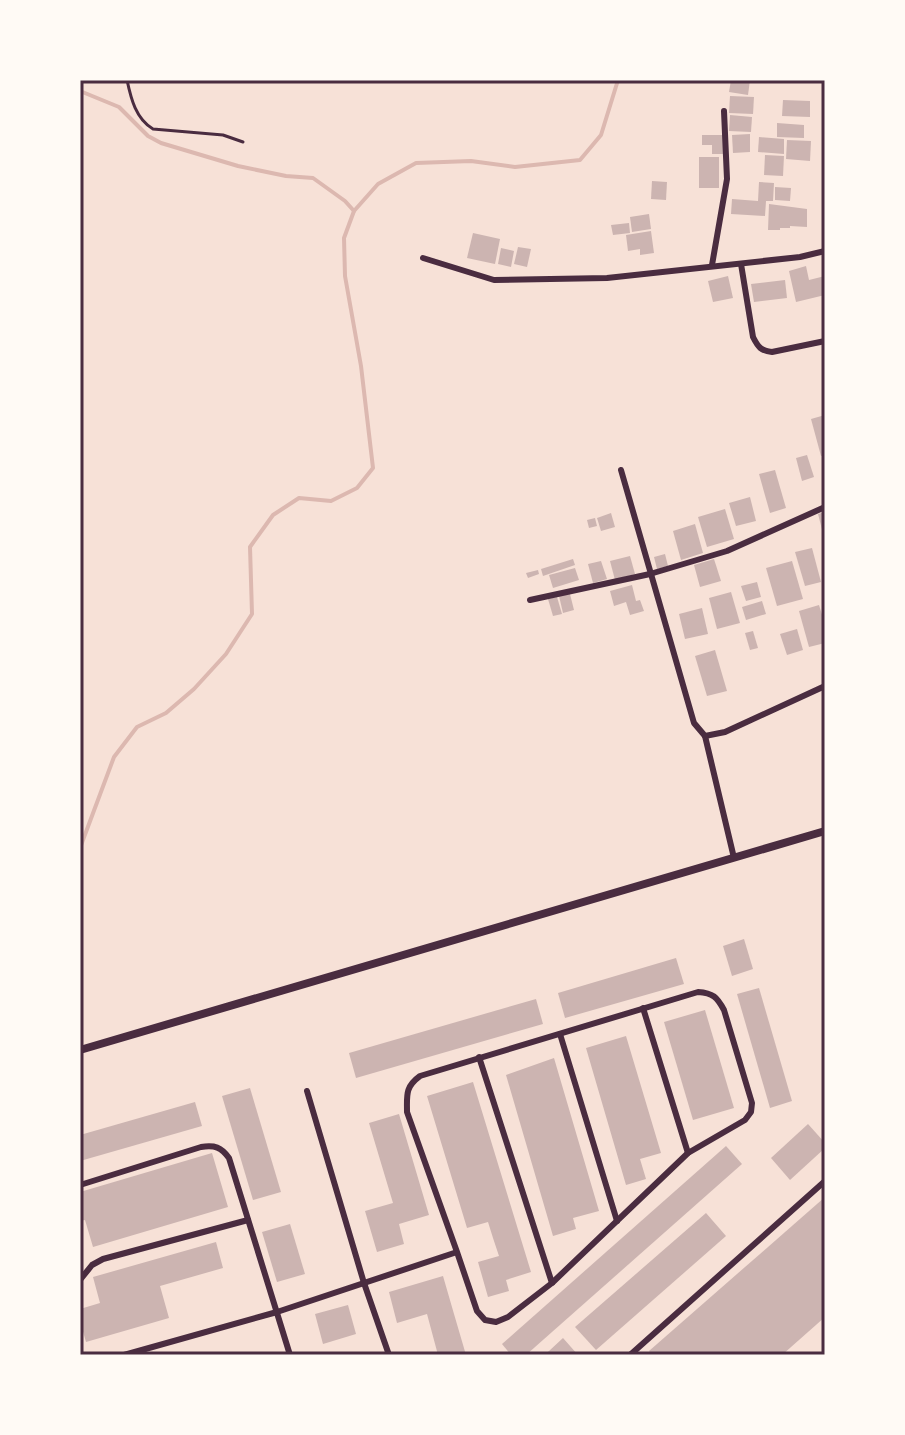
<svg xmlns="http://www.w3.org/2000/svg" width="905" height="1435" viewBox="0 0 905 1435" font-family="'Crimson Pro',serif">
	<rect width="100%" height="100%" fill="#f7e1d7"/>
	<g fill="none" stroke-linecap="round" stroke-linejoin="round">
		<g stroke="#dcb8b0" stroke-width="4">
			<polyline points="80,91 119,107 148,136 161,143 238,166 286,176 313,178 345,201 354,211"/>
			<polyline points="80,848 114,757 137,727 166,713 194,689 226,654 252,614 250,547 273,515 299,498 331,501 357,488 373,468 361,366 345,276 344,238 354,211 378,184 416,163 471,161 515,167 580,160 601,135 618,80"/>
		</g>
	</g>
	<g fill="#ccb4b1">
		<polygon points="731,80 750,80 748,95 729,92"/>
		<polygon points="730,96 754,97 753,114 729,113"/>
		<polygon points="783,100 810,101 810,117 782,116"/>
		<polygon points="730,115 752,117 751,132 729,131"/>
		<polygon points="777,123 804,125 804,138 777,137"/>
		<polygon points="750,134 750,152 733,153 732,135"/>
		<polygon points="702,135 724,135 724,154 712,154 712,145 702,145"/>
		<polygon points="759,137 784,139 784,154 758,152"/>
		<polygon points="787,140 811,141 810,161 786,159"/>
		<polygon points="765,155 784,156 783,176 764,175"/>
		<rect x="699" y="157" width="20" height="31"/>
		<polygon points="652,181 667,182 666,200 651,199"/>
		<polygon points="759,182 774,183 773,201 766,201 765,216 731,214 732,199 758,201"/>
		<polygon points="775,187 791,188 790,201 775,200"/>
		<polygon points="769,204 807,209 807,227 790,226 790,228 780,228 780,230 768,230"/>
		<polygon points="649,214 651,229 632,232 630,217"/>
		<polygon points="629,223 630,233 613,235 611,225"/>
		<polygon points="651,231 654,253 640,255 640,249 628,251 626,235"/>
		<polygon points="473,233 500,239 495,264 467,258"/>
		<polygon points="518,247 531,249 527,267 514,264"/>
		<polygon points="501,248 514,251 511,267 498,264"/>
		<polygon points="806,266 809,280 825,276 825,295 796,302 789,271"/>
		<polygon points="728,276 733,298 713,302 708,281"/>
		<polygon points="785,280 787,298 754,302 751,284"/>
		<polygon points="825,415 825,455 821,456 811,419"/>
		<polygon points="807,455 814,477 802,481 796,458"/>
		<polygon points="775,470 786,508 770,513 759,474"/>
		<polygon points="750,497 756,521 736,526 729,503"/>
		<polygon points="725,509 734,539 707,547 698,517"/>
		<polygon points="825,512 825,537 824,537 818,514"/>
		<polygon points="611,513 615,527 601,531 597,518"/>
		<polygon points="595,518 597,526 589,528 587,520"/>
		<polygon points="695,524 703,553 681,560 673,531"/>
		<polygon points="812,548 821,582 805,586 795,552"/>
		<polygon points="665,554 668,566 657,569 654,557"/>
		<polygon points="630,556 635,574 615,580 610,561"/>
		<polygon points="573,559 575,565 543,576 541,569"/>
		<polygon points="714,559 721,581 700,587 694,565"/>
		<polygon points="601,561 607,579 593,583 588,564"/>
		<polygon points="792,561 803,599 777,606 766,568"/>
		<polygon points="575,568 579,580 553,588 549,575"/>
		<polygon points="538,570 539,574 528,578 526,573"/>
		<polygon points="757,582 761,597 746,601 741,586"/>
		<polygon points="632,585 636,601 640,600 644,611 630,615 626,602 614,606 610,591"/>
		<polygon points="731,592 740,623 717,629 709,598"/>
		<polygon points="570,594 574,610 563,613 559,596"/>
		<polygon points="557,597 562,614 553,616 548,599"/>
		<polygon points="762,601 766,614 746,620 742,607"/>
		<polygon points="819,605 825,624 825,643 809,647 799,611"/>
		<polygon points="702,608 708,634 685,639 679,614"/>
		<polygon points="797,629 803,650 787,655 780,634"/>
		<polygon points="753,631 758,648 750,650 745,633"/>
		<polygon points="715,650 727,691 707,696 695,656"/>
		<polygon points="744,939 753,969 732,976 723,946"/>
		<polygon points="676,958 684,984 565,1018 558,993"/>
		<polygon points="759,988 792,1101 770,1108 737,994"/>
		<polygon points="536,999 543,1024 356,1078 349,1053"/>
		<polygon points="705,1010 734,1108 693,1120 664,1022"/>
		<polygon points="626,1036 661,1153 640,1159 646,1179 626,1185 586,1048"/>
		<polygon points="554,1058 599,1211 573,1218 576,1229 553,1236 506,1075"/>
		<polygon points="473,1082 531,1272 506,1280 509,1291 488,1297 478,1262 499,1256 493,1238 488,1222 467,1228 427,1096"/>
		<polygon points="250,1088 281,1192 253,1200 222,1096"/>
		<polygon points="195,1102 202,1126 80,1161 80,1135"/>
		<polygon points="399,1114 429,1215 399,1224 404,1244 377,1252 365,1211 393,1203 369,1123"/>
		<polygon points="808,1124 825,1143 825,1148 790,1180 771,1158"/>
		<polygon points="726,1146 742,1164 526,1355 511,1355 502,1344"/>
		<polygon points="212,1153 228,1207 93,1247 85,1220 80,1221 80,1192"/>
		<polygon points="825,1197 825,1317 782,1355 652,1355 649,1351"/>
		<polygon points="706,1213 726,1236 596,1350 575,1327"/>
		<polygon points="290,1224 305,1274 277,1282 262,1232"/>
		<polygon points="216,1242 223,1268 160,1286 169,1318 86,1342 80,1321 80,1309 100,1303 93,1277"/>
		<polygon points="443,1276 454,1314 466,1355 438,1355 427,1314 397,1323 389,1292"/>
		<polygon points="348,1305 356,1334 323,1344 315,1314"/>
		<polygon points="563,1338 578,1355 544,1355 549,1351"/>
	</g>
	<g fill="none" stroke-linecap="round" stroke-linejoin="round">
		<path stroke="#4a2c40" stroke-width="3" d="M127,80C131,99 136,119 153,129L223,135L243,142"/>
		<g stroke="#4a2c40" stroke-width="6">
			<polyline points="423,258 494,280 607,278 800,257 825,251"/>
			<path d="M741,264L753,337C758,347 761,351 772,352L825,341"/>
			<polyline points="712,265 727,179 724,111"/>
			<polyline points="621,470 694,723 705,736 725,732 825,686"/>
			<polyline points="530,600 650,574 727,551 825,507"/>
			<polyline points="705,736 734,858"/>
			<polyline points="643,1008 688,1153"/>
			<polyline points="560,1034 617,1221"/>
			<polyline points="479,1057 552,1283"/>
			<polyline points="307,1091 364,1283 389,1355"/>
			<path d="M80,1185L201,1147C215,1145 221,1147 229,1158L290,1355"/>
			<polyline points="80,1280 92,1265 103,1259 248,1220"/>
			<path d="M124,1355L277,1312L457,1252L407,1112C407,1095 405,1087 420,1076L698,992C713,993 717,997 724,1010L752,1103L751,1112L745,1120L688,1153L552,1283L508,1317L496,1322L485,1320L477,1311L457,1252"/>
			<polyline points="630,1355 825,1181"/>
		</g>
		<polyline stroke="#4a2c40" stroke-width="8" points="80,1050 825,831"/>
	</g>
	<rect width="905" height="1435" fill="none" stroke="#fffaf5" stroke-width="164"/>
	<rect x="82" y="82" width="741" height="1271" fill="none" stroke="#4a2c40" stroke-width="3"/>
</svg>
